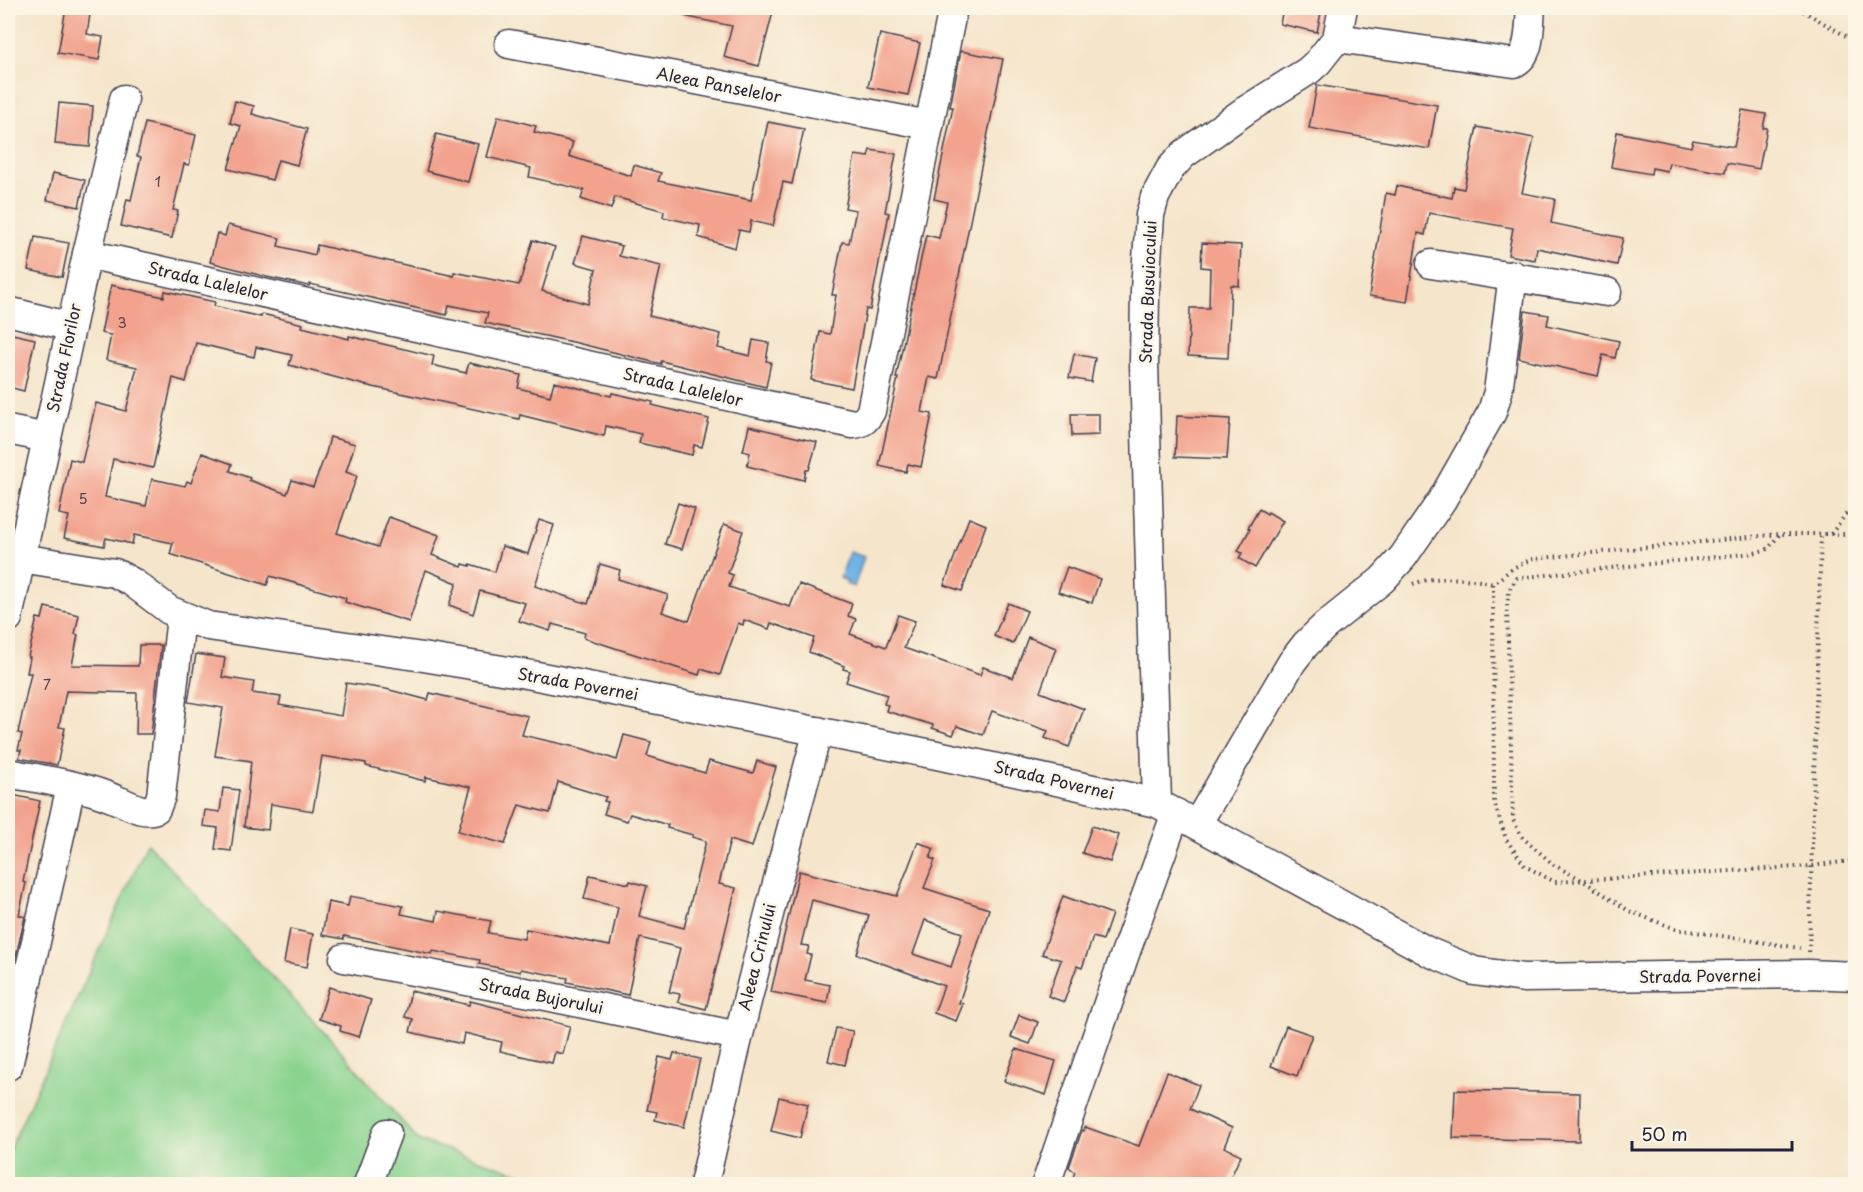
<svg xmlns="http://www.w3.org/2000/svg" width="1863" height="1192" viewBox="0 0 1863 1192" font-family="'Playpen Sans',sans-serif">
	<rect width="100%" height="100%" fill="#fcf5e5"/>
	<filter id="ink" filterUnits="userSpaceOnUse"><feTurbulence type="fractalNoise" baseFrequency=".0167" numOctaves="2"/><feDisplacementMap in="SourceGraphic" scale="12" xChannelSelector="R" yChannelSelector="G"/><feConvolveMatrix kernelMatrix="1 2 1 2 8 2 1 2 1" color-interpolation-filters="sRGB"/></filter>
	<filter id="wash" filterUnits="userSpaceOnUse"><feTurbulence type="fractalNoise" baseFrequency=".008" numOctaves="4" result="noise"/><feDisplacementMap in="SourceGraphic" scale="24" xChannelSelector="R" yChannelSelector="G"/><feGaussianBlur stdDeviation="1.35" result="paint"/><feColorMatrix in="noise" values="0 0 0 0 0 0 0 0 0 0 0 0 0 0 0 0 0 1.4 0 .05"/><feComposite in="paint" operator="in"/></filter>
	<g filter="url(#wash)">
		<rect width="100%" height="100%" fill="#f5e5ca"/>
		<polygon fill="#89d38f" stroke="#567a65" stroke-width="1.5" points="147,843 334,1043 418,1140 552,1184 8,1184 8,1153"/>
		<polygon fill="#70b3e5" stroke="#496a90" stroke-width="1.5" points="850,552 864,557 854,587 846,584 847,581 840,578"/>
		<g id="blocks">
			<g fill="#f2a28d" fill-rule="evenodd">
				<polygon points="66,8 91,8 87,34 103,37 99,60 58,53"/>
				<polygon points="684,8 774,8 759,66 724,57 732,26 683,16"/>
				<polygon points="1283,8 1322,8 1317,32 1280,24"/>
				<polygon points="880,34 920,43 908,95 868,87"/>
				<polygon points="961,51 1003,59 938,379 929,377 922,412 932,414 921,467 908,464 906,472 879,466 898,378 896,378 926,235 939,238 947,202 934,199 953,107 950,107"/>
				<polygon points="1317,85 1437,105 1429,149 1309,128"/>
				<polygon points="235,101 254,106 252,114 307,129 297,165 278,160 272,180 228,169 241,126 230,123"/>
				<polygon points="59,103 93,106 90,147 55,144"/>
				<polygon points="1742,110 1766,114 1763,128 1767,128 1759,169 1727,163 1725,173 1669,163 1667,171 1652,168 1651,174 1611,167 1617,132 1691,147 1693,140 1734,147"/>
				<polygon points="498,116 536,126 534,132 573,142 569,156 631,176 634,165 661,173 658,181 751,200 768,122 804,129 792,184 783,182 773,226 751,221 749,232 739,230 735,248 698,237 700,225 663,217 664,211 615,197 611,209 581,199 584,190 529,177 531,168 487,157"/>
				<polygon points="145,123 196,135 189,165 184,164 173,210 178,211 172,238 121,226 127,199 131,200 141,157 137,156"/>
				<polygon points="1477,127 1534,138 1522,193 1555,199 1551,223 1623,238 1617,265 1537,248 1535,260 1508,255 1513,228 1429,213 1425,235 1418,233 1407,302 1369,296 1386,193 1395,195 1397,186 1452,198 1454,187 1464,189"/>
				<polygon points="436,134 478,144 468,182 426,171"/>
				<polygon points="870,150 896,154 885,212 889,213 882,252 881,252 870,310 866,309 852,388 811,380 820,332 830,334 836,295 832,295 842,242 849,243 856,210 845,208 855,155 868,157"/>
				<polygon points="53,173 85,180 79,207 47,200"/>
				<polygon points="228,225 280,238 278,246 315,255 317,245 454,276 454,272 519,285 533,240 555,247 542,291 588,304 596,269 575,263 583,236 622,246 619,256 661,266 649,316 721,334 718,348 750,356 753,340 769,343 766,361 771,362 766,387 661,361 661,364 573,342 485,323 488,313 449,305 447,315 310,284 309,286 267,277 210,262 217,233 225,236"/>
				<polygon points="35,237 69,243 62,277 28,270"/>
				<polygon points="1202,243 1241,245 1239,286 1231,285 1228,358 1188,356 1190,308 1209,308 1210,268 1201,267"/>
				<polygon points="111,285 164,297 165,291 215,302 214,306 261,317 262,314 303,324 302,327 349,339 349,336 434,356 432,365 466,373 469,363 521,375 518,388 550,396 554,382 611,396 612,393 653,402 652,405 709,419 702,447 694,445 692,455 639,443 641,434 606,426 604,436 520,415 519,419 364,385 289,365 292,355 256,347 254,357 196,343 186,382 173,378 153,468 113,459 105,497 146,506 152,479 185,486 187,481 191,483 202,453 232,464 230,471 250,478 249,480 287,494 292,480 313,487 326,453 330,437 355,444 346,472 357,476 337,533 378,547 389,517 439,535 432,555 462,567 463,564 470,566 470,564 495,572 502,546 528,554 539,520 554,525 535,586 588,604 600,564 620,570 618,579 668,595 662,612 689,621 724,524 743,531 728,573 733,575 729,587 790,607 799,584 852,604 848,616 856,619 850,634 886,647 898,615 915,621 904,648 980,675 983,667 1013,678 1028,637 1056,648 1040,692 1084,709 1069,747 1045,738 1048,731 992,711 983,735 957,726 953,735 932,728 933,725 886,711 888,705 884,704 887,695 846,682 850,671 843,669 844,666 809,652 814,638 771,623 769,629 744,620 743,625 738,623 720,675 701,669 699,675 584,638 585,633 552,624 550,631 519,621 525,603 480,591 473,614 449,605 457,583 426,570 409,622 345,602 346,598 270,576 267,585 170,554 173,543 134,535 132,544 106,538 104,546 64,538 69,516 59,514 70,459 82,462 96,403 126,411 137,367 106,360 111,335 101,333"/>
				<polygon points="1525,311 1549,315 1547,325 1619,341 1615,358 1603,355 1598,376 1519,358"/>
				<polygon points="8,333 35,339 24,391 8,387"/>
				<polygon points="1074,354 1095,358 1091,382 1069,378"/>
				<polygon points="1071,414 1099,414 1099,435 1072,436"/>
				<polygon points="1177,416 1230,419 1227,459 1175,457"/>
				<polygon points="749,426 817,442 809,470 806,470 804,480 747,466 750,453 743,451"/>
				<polygon points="678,503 695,509 682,549 665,544"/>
				<polygon points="1259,509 1267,514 1268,512 1283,521 1255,568 1239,558 1242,553 1238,551 1250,529 1248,528"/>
				<polygon points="969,518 986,525 962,591 944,585"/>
				<polygon points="1067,567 1100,579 1092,603 1058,592"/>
				<polygon points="1008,603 1027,611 1013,644 994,636"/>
				<polygon points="45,607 79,615 75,634 78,635 72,665 138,666 139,645 161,645 151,734 136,734 137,693 66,691 59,727 65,728 57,765 19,758 21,750 18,750 22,734 18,733 31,673 27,673 30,657 28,657 37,618 42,619"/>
				<polygon points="196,654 225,658 222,677 254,682 252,693 281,697 279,705 341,716 346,683 386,689 428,700 430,693 528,716 522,735 584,749 617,760 624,735 651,742 647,756 705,773 709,761 753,773 757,761 776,767 752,847 730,840 719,884 736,888 706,1009 678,1002 680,994 669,992 680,948 640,938 628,995 567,982 568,978 521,969 520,972 479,964 480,960 433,951 432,954 344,936 344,939 322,935 328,902 348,906 350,896 403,906 401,914 436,921 438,911 491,921 488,933 524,939 526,929 610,946 618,907 584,899 590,875 629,884 630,881 647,886 639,916 684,928 706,841 692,837 693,835 667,828 668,825 630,814 627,821 604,814 608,802 604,801 606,797 558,782 550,813 519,805 505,844 458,831 471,787 426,777 425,781 366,766 366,763 322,756 313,811 271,804 268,830 244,827 251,761 215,756 223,708 188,702"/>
				<polygon points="223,788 239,790 231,851 215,849 218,828 203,826 205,810 220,812"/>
				<polygon points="8,794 40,801 23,882 26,883 19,915 25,917 14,964 8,964"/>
				<polygon points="1092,826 1119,835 1110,862 1082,853"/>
				<path d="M918,842L934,849L930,858L935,860L924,888L989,909L959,1003L963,1004L956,1021L934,1013L944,986L857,954L869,915L812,900L801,945L809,946L807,954L811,955L805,980L830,985L827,1003L771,992L799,871L897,896ZM925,920L962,933L951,967L913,954Z"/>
				<polygon points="1063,896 1112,914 1103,940 1093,937 1082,968 1077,966 1064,1002 1048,996 1061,960 1042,954"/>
				<polygon points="290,929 313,934 307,967 284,963"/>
				<polygon points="329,987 371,1000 359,1037 340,1031 341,1026 319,1019"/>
				<polygon points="411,991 469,1005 470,1001 570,1026 563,1054 555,1052 552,1063 500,1051 502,1042 464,1033 462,1044 410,1032 413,1019 405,1017"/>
				<polygon points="1019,1015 1038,1022 1030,1044 1011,1037"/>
				<polygon points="1286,1026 1312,1035 1297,1076 1271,1066"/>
				<polygon points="836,1028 853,1031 845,1065 828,1061"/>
				<polygon points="1016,1049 1056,1061 1046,1095 1004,1081"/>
				<polygon points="674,1053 700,1059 684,1127 655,1120 657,1112 647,1110 659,1057 672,1060"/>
				<polygon points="1167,1072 1199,1085 1190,1109 1232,1128 1224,1147 1241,1155 1227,1185 1070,1185 1075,1172 1069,1167 1082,1130 1084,1131 1085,1127 1139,1146"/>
				<polygon points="1455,1090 1580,1093 1579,1141 1453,1138"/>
				<polygon points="779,1097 808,1104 800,1138 771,1131"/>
			</g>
		</g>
	</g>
	<g filter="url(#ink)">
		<use href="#blocks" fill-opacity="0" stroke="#423f50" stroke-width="1.5"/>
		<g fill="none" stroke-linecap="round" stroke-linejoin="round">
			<defs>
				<g id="minor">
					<path d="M1337,38L1514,63C1532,55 1529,25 1531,8"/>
					<polyline points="509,44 929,125"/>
					<path d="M87,254L853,424C863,423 866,420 871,411L953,8"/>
					<polyline points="1431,264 1607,292"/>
					<polyline points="8,311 71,327"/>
					<polyline points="8,430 47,438"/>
					<polyline points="8,556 115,573 132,582 169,610 208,626 423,657 532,675 937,755 1157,803 1429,952 1474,971 1524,978 1808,974 1856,976"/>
					<polyline points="8,618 87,254 124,99"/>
					<path d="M8,773C44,780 83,785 117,800C131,805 141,814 156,809L161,796L181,617"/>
					<polyline points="1157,803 1144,364 1145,290 1150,215 1155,197 1170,169 1184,154 1246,110 1308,71 1318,62 1337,38 1343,8"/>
					<polyline points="1197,824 1292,662 1306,644 1326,625 1382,580 1403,557 1442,500 1492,412 1498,392 1513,275"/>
					<polyline points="344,958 541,995 738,1036"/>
					<polyline points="8,1066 71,786"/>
					<polyline points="368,1184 387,1133"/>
					<path d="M704,1184C738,1032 776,882 818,731"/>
					<polyline points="1046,1184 1126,951 1176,813"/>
				</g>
			</defs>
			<use href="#minor" stroke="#423f50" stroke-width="31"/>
			<g stroke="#423f50" stroke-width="4" stroke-dasharray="1.5 4.5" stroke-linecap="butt">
				<polyline points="1798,8 1856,42"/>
				<polyline points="1831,534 1856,501"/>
				<polyline points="1856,534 1780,534 1532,559 1513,568 1493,584 1494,802 1506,839 1525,866 1555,882 1812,866 1856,860"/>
				<polyline points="1779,535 1768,549 1753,553 1517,578 1509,590 1507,606 1513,820 1523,838 1554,865 1582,880 1629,911 1676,929 1800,948"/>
				<path d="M1413,584C1435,575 1471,578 1493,584"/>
				<polyline points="1809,952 1821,534"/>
			</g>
			<use href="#minor" stroke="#fff" stroke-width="28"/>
		</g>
	</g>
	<g text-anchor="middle" stroke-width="5" stroke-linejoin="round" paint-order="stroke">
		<g font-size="14" fill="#564250">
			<text x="158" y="187">1</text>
			<text x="122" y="328">3</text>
			<text x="83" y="504">5</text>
			<text x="47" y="690">7</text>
		</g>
		<g font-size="16" fill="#22223b" stroke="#fcf5e5">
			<text transform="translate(719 85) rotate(11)" y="6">Aleea Panselelor</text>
			<text transform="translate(208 281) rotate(13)" y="6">Strada Lalelelor</text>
			<text transform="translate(1148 292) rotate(-88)" y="6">Strada Busuiocului</text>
			<text transform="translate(64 358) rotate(-78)" y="6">Strada Florilor</text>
			<text transform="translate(683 387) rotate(13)" y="6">Strada Lalelelor</text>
			<text transform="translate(578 684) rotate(10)" y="6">Strada Povernei</text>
			<text transform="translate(1054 780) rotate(13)" y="6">Strada Povernei</text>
			<text transform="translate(757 957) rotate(-76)" y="6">Aleea Crinului</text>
			<text transform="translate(1700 976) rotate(-1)" y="6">Strada Povernei</text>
			<text transform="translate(541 996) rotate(11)" y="6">Strada Bujorului</text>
		</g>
	</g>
	<rect width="1863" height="1192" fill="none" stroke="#fcf5e5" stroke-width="30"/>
	<path d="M1632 1141v9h160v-9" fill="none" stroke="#22223b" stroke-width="3"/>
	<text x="1641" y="1141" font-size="18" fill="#22223b" stroke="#fcf5e5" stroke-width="4.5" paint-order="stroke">50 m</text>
</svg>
